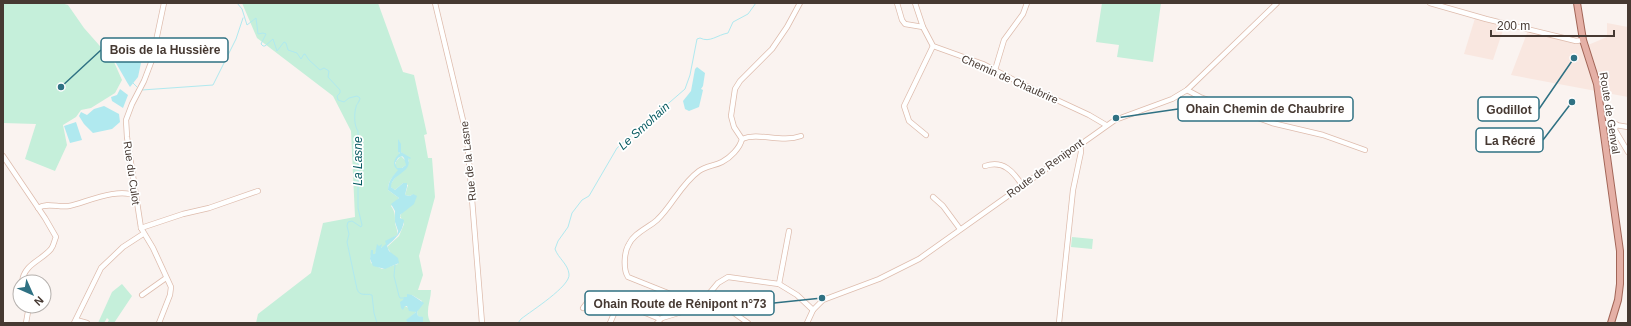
<svg xmlns="http://www.w3.org/2000/svg" width="1631" height="326" viewBox="0 0 1631 326" font-family="Arial,sans-serif">
	<rect width="100%" height="100%" fill="#faf3f0"/>
	<g fill="#f9e7e0">
		<polygon points="1476,15 1505,24 1493,60 1464,54"/>
		<polygon points="1607,23 1628,27 1628,97 1511,75 1527,33 1588,45 1607,37"/>
	</g>
	<g fill="#c5efda" fill-rule="evenodd">
		<polygon points="3,3 61,3 68,5 84,28 114,62 122,80 115,93 91,108 81,110 76,117 63,125 67,145 55,171 25,159 36,124 3,123"/>
		<path d="M242,3H378L403,72L414,75L427,134L424,135L428,158H432L435,197L419,256L423,275L418,290H431C431,301 424,313 431,323H423L421,317L418,316L417,312L422,301L412,295L407,297L405,306L416,312L407,320L408,323H256L258,314L311,273L323,223L355,217L351,131L333,96L257,38ZM398,141L401,148V152L406,156L409,161C403,169 394,177 390,186L392,188L395,190L403,183L408,185L405,195L410,196L413,194L400,216L404,224L399,236L387,247L398,264L382,269L371,263L370,259L372,250L373,254H375L378,246L381,248L386,245V242L397,235C398,229 395,226 395,222C395,214 395,212 391,206L399,198L388,190C388,180 393,177 399,170L394,164L400,154L398,151Z"/>
		<polygon points="1102,3 1161,3 1153,62 1117,57 1119,45 1096,42"/>
		<polygon points="401,156 406,161 406,165 402,168 397,168 395,165 396,161"/>
		<polygon points="1072,237 1093,239 1092,249 1071,247"/>
		<polygon points="122,284 132,296 114,323 107,323 109,320 107,318 104,323 98,323 112,292"/>
	</g>
	<g fill="#b0e9ef" fill-rule="evenodd">
		<path d="M111,38L133,50L134,57L141,63L138,77L130,87C122,75 117,62 107,51Z"/>
		<polygon points="697,67 705,73 703,86 701,89 703,90 699,107 689,111 685,109 683,101 691,91 695,69"/>
		<polygon points="120,89 128,95 123,108 112,101 111,97 117,95"/>
		<polygon points="104,106 119,114 120,122 112,129 93,133 84,124 79,116 81,112 87,115 94,109"/>
		<polygon points="76,122 82,140 70,143 64,126"/>
		<path d="M398,139L401,144V152L411,158L410,159L408,158C413,173 392,173 391,187L395,190L403,183H407V187L405,195L410,196L413,194L417,196L414,204L400,215V218L404,220C403,232 395,239 387,246L389,251L398,258L399,263L385,269L373,266L370,259L371,250H373V254H375L377,244L379,246L382,244L381,248L386,244L385,241L397,235L398,231L395,222V211L391,204L399,198L388,190C388,181 393,176 398,170C391,166 394,158 400,153L398,152ZM402,156L404,158L406,165L402,168H397L395,163L398,158Z"/>
		<polygon points="407,294 412,295 424,303 417,312 418,316 423,317 423,323 408,323 406,320 416,312 409,311 407,306 405,306 403,310 401,308 400,302 403,300 404,297 407,297"/>
	</g>
	<g fill="none" stroke-linecap="round" stroke-linejoin="round">
		<g stroke="#b0e9ef" stroke-width="1">
			<path d="M237,3L242,9L247,25L256,18L258,34L263,33L266,34L261,44L263,46H265L273,39L277,51L284,42L286,43L288,50L297,53L301,59L304,54H305L309,60L320,70L324,68L329,71L328,77L340,90V93L337,96L338,100L344,102L349,98L357,96L360,98C359,103 357,103 356,107C354,114 354,126 358,131V208L362,225L361,227L352,221L348,222L347,226L349,234L347,242L357,289C360,297 365,293 372,295L374,313L377,323"/>
			<polyline points="133,83 137,87"/>
			<polyline points="142,90 213,85 236,39 243,18"/>
			<polyline points="395,265 394,276 399,296 400,298 404,298"/>
			<path d="M518,323L521,319C531,311 571,286 569,274C568,264 558,258 555,249L558,241L568,227L572,213L582,200L589,196L617,148L685,89L690,75L697,39L700,38C710,43 717,35 728,33L733,22L748,14L756,3"/>
		</g>
		<defs>
			<g id="minor">
				<polyline points="435,3 467,137 482,323"/>
				<polyline points="897,3 902,20 905,24 923,27"/>
				<polyline points="915,3 923,27 933,46 983,64 1018,82 1089,115 1106,125"/>
				<polyline points="1430,3 1486,19 1576,41 1583,40"/>
				<polyline points="995,70 1004,40 1023,14 1027,3"/>
				<polyline points="1187,90 1200,97 1272,123 1323,135 1365,150"/>
				<polyline points="1603,123 1628,127"/>
				<polyline points="1616,124 1615,130 1628,152"/>
				<polyline points="926,135 909,121 904,106 933,46"/>
				<path d="M742,139C759,132 781,143 801,136"/>
				<path d="M3,156L45,218L56,237C54,241 54,245 51,249C41,261 24,264 22,282"/>
				<path d="M985,166C1003,160 1013,171 1022,185"/>
				<polyline points="933,197 943,206 960,229"/>
				<path d="M38,208C47,202 59,208 69,206C87,202 118,187 136,196"/>
				<polyline points="141,228 183,214 209,208 258,191"/>
				<polyline points="779,284 789,231"/>
				<polyline points="142,295 166,278"/>
				<polyline points="709,295 748,323"/>
				<path d="M698,307L693,303L628,277C623,269 624,252 629,244C634,233 648,228 657,220C672,206 681,184 699,171C706,166 714,166 722,162C730,158 740,148 742,139L734,127L731,116L735,89L740,81L772,49L787,27L800,3"/>
				<polyline points="583,308 589,300 602,295 660,319"/>
				<polyline points="76,320 87,323"/>
				<polyline points="26,323 29,306"/>
				<polyline points="74,323 101,268 123,247 143,234"/>
				<polyline points="159,323 170,295 171,287 153,248 141,228 127,137 126,120 132,104 144,81 152,60 164,3"/>
				<polyline points="610,323 619,302"/>
				<polyline points="657,323 662,318 698,307 718,283 728,277 779,284 797,295 813,310"/>
				<polyline points="807,323 813,310 823,300 879,279 919,259 1115,120 1172,99 1187,90 1277,3"/>
				<polyline points="1059,323 1073,190 1081,152 1080,144"/>
			</g>
			<polyline id="major" points="1577,3 1583,40 1597,84 1620,251 1620,284 1618,300 1611,323"/>
		</defs>
		<use href="#minor" stroke="#debcad" stroke-width="6"/>
		<use href="#major" stroke="#a26557" stroke-width="8"/>
		<use href="#minor" stroke="#fff" stroke-width="4.5"/>
		<use href="#major" stroke="#e5b0a6" stroke-width="6"/>
	</g>
	<g text-anchor="middle" stroke-width="3.5" stroke-linejoin="round" paint-order="stroke">
		<g font-size="11" fill="#463932" stroke="#fff">
			<text transform="translate(1010 79) rotate(24)" y="4">Chemin de Chaubrire</text>
			<text transform="translate(1610 113) rotate(81)" y="4">Route de Genval</text>
			<text transform="translate(468 161) rotate(-96)" y="4">Rue de la Lasne</text>
			<text transform="translate(1045 168) rotate(-36)" y="4">Route de Renipont</text>
			<text transform="translate(132 173) rotate(82)" y="4">Rue du Culot</text>
		</g>
		<g font-size="12" font-style="italic" fill="#0a5c63" stroke="#fff">
			<text transform="translate(644 126) rotate(-42)" y="4">Le Smohain</text>
			<text transform="translate(358 161) rotate(-90)" y="4">La Lasne</text>
		</g>
	</g>
	<path fill="none" stroke="#2f7183" stroke-width="1.5" d="M61 87L101 50M1116 118L1178 109M1574 58L1539 109M1572 102L1543 140M822 298L774 303"/>
	<g fill="#2f7183" stroke="#fff" stroke-width="1.5">
		<circle cx="61" cy="87" r="4"/>
		<circle cx="1116" cy="118" r="4"/>
		<circle cx="1574" cy="58" r="4"/>
		<circle cx="1572" cy="102" r="4"/>
		<circle cx="822" cy="298" r="4"/>
	</g>
	<g fill="#fff" stroke="#2f7183" stroke-width="1.5">
		<rect x="101" y="38" width="127" height="24" rx="4"/>
		<rect x="1178" y="97" width="175" height="24" rx="4"/>
		<rect x="1478" y="97" width="61" height="24" rx="4"/>
		<rect x="1476" y="128" width="67" height="24" rx="4"/>
		<rect x="585" y="291" width="189" height="24" rx="4"/>
	</g>
	<g font-size="12" text-anchor="middle" font-weight="bold" fill="#463932">
		<text x="165" y="54">Bois de la Hussière</text>
		<text x="1265" y="113">Ohain Chemin de Chaubrire</text>
		<text x="1509" y="114">Godillot</text>
		<text x="1510" y="145">La Récré</text>
		<text x="680" y="308">Ohain Route de Rénipont n°73</text>
	</g>
	<rect width="1631" height="326" fill="none" stroke="#463932" stroke-width="8"/>
	<g transform="translate(32 294) rotate(135)"><circle r="19" fill="#ffffff" stroke="#b5b0ad"/>
	<path d="M0-3L7 15L0 10L-7 15Z" fill="#2f7183"/>
	<text y="-6" font-size="11" font-weight="bold" text-anchor="middle" fill="#463932">N</text>
	</g>
	<path d="M1491 30v6h123v-6" fill="none" stroke="#463932" stroke-width="2"/>
	<text x="1497" y="30" font-size="12" fill="#463932" stroke="#ffffff" stroke-width="3" paint-order="stroke">200 m</text>
</svg>
